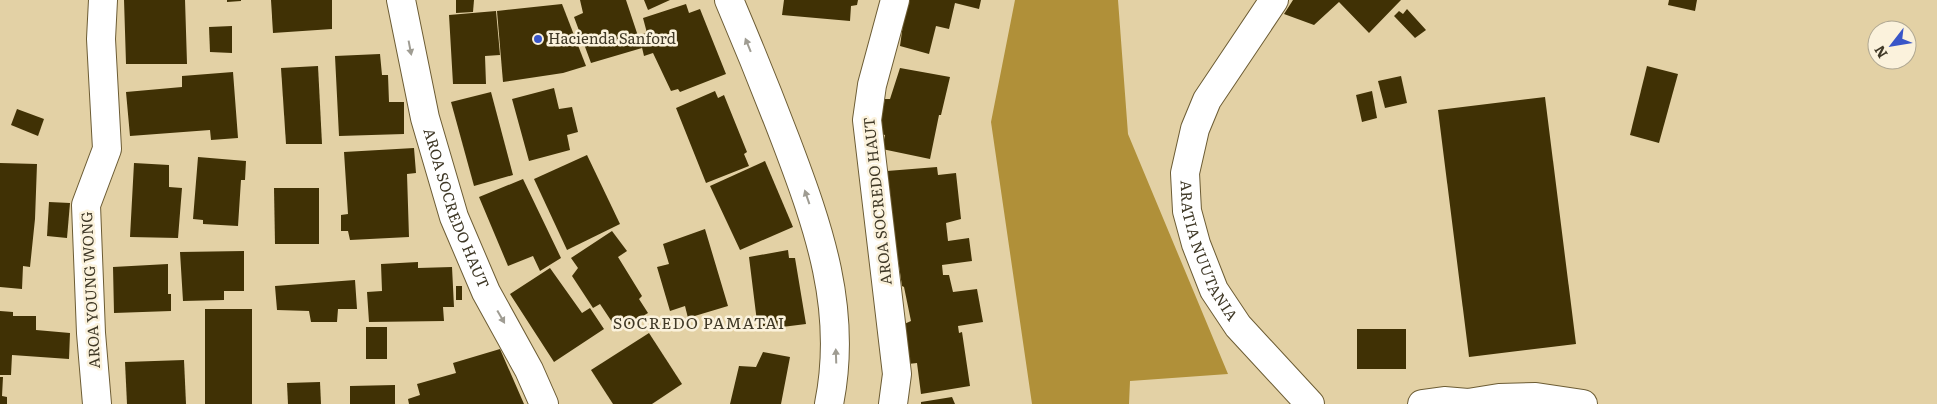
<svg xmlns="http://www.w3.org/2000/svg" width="1937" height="404" viewBox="0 0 1937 404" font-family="Literata,serif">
	<rect width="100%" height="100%" fill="#e3d1a5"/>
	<polygon fill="#b09039" points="1015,0 1118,0 1128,134 1228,374 1130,381 1129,404 1032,404 991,122"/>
	<g fill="#403105">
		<polygon points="124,0 185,0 187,64 126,64"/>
		<polygon points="227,0 241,0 241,1 227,2"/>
		<polygon points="271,0 332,0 332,29 273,33"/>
		<polygon points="456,0 474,0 473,12 456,13"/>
		<polygon points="580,0 626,0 642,48 591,63 574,17 583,13"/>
		<polygon points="644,0 670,0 648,10"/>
		<polygon points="784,0 858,0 857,5 851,6 850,21 782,15"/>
		<polygon points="899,0 981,0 979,9 955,3 949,29 936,26 929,54 900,46 904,17"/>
		<polygon points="1293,0 1401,0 1369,33 1339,2 1314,25 1284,14"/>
		<polygon points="1669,0 1697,0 1695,11 1668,5"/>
		<polygon points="562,4 586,66 563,73 503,82 497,11"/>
		<polygon points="686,4 689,13 700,9 726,74 680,92 678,89 671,91 653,53 644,56 639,35 647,33 643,18"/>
		<polygon points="1407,9 1426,30 1415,38 1394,16 1399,11 1403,14"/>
		<polygon points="496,11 500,55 485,56 486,84 453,84 449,15"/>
		<polygon points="232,26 232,53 210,52 209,27"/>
		<polygon points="380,54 382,75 388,75 389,102 404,102 404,134 339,136 335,56"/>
		<polygon points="318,66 322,144 286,144 281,68"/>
		<polygon points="1647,66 1678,74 1659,143 1630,135"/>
		<polygon points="900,68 950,77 941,115 939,115 930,159 882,149 885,135 877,133 885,99 890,99"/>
		<polygon points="233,72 238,138 211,140 210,130 130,136 126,92 182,87 182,76"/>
		<polygon points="1401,76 1407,103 1385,108 1378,81"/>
		<polygon points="554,88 559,109 572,107 578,132 567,135 570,150 529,161 512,99"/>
		<polygon points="715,91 718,98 724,95 747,152 744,154 749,166 706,183 676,108"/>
		<polygon points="1372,91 1377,118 1362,122 1356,95"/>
		<polygon points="491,92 513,175 474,186 451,102"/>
		<polygon points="1545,97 1576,344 1469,357 1438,110"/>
		<polygon points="17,109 44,119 38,136 11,125"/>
		<polygon points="414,148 416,173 407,174 409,237 350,240 348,231 341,231 341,215 348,214 344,152"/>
		<polygon points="587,155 620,224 567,250 534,179"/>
		<polygon points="198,157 246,161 245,180 241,180 238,226 203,224 203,220 193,219"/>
		<polygon points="765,161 793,227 740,250 710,186"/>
		<polygon points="0,163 37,164 35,219 30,267 23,266 22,289 0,287"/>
		<polygon points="134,163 169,165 169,187 182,188 178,238 130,237"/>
		<polygon points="937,167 938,175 956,173 961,219 946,223 948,241 969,238 972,261 942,265 943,275 949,275 953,292 977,289 983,322 958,326 959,333 962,332 970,386 921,394 917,363 908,364 902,325 911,321 904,287 902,286 897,253 891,253 892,229 887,171"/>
		<polygon points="523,179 561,258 540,271 533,256 508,266 479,197"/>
		<polygon points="274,188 319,188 319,244 275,244"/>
		<polygon points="49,202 70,203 67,238 47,236"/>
		<polygon points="705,229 728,306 688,318 685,306 670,311 657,267 669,264 663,244"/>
		<polygon points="612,231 627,251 618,257 642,296 639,299 648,313 618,331 600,304 593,308 572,276 578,268 571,258"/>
		<polygon points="788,250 789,258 795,258 806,324 758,330 749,257"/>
		<polygon points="244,251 244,291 224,291 224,300 183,301 180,252"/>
		<polygon points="418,262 418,268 452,267 454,307 443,307 444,321 369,322 367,292 382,291 381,264"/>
		<polygon points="168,264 168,294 171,294 171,311 114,313 113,267"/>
		<polygon points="550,268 582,313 590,308 604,329 554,362 510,294"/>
		<polygon points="355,280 357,309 338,309 337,322 311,322 309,311 277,310 275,286"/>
		<rect x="456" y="286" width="6" height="14"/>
		<rect x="205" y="309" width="47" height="95"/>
		<polygon points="0,311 13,312 13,316 36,316 36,330 70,333 69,359 12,355 11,375 0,375"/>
		<rect x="366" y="327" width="21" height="32"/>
		<rect x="1357" y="329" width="49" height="40"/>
		<polygon points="649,333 682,384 652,404 613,404 591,370"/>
		<polygon points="500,349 524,404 409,404 408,399 420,395 417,384 456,373 453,363"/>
		<polygon points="763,352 790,357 781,404 730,404 739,366 756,367"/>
		<polygon points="184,360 186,404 127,404 125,362"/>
		<polygon points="0,377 3,377 2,396 7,397 7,404 0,404"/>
		<polygon points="320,382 321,404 288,404 287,383"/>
		<polygon points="395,385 395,404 350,404 350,386"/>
		<polygon points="952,397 955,404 921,404 921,402"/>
	</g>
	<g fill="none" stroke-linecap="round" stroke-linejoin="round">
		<defs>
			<g id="street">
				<path id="s1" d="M401,0L425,118L454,217L486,292L529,370L544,404"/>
				<path d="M729,0C749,47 768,94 786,141C819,228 848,310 829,404"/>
				<polyline points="97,404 91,333 86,205 107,149 101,39 103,0"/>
				<polyline points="893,404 897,374 867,120 872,85 895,0"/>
				<polyline points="1422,404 1444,401 1468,403 1499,398 1536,397 1583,404"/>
			</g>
			<g id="secondary">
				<path id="s2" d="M1274,0L1207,100L1195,129L1185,173L1187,211L1196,244L1214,290L1238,326L1310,404"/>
			</g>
		</defs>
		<use href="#street" stroke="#6c5c34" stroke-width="30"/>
		<use href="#secondary" stroke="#6c5c34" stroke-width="30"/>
		<use href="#street" stroke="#fff" stroke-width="28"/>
		<use href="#secondary" stroke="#fff" stroke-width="28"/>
	</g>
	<defs><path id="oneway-solid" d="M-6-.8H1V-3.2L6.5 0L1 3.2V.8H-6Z" transform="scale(1.25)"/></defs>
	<g fill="#9f9c92">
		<use href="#oneway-solid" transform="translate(748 45) rotate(-112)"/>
		<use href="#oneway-solid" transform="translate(410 48) rotate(79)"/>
		<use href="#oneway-solid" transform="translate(807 197) rotate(-109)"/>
		<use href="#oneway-solid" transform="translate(501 317) rotate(60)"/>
		<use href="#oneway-solid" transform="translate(836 356) rotate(-92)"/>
	</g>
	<circle fill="#3956c8" stroke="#fbf2dc" stroke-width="2" cx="538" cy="39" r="5"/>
	<g text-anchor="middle" stroke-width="5" stroke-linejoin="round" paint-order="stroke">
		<g font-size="15" fill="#3f3826" stroke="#fbf2dc" text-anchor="start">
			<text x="548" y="44">Hacienda Sanford</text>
		</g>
		<g font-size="15" fill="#3f3826" stroke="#fbf2dc">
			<text transform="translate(878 201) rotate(-96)" y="5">AROA SOCREDO HAUT</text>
			<text dy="5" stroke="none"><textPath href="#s1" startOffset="216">AROA SOCREDO HAUT</textPath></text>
			<text dy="5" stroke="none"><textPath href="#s2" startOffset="279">ARATIA NUUTANIA</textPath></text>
			<text transform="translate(91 290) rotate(-93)" y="5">AROA YOUNG WONG</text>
		</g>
		<g font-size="16" letter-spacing="1" fill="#3f3826" stroke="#fbf2dc">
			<text x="699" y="329">SOCREDO PAMATAI</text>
		</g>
	</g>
	<g transform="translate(1892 45) rotate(239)"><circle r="24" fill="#fbf2dc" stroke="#b0a893"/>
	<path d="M0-4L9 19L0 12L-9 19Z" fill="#3956c8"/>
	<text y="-8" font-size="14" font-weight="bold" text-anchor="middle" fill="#3f3826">N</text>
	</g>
</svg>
